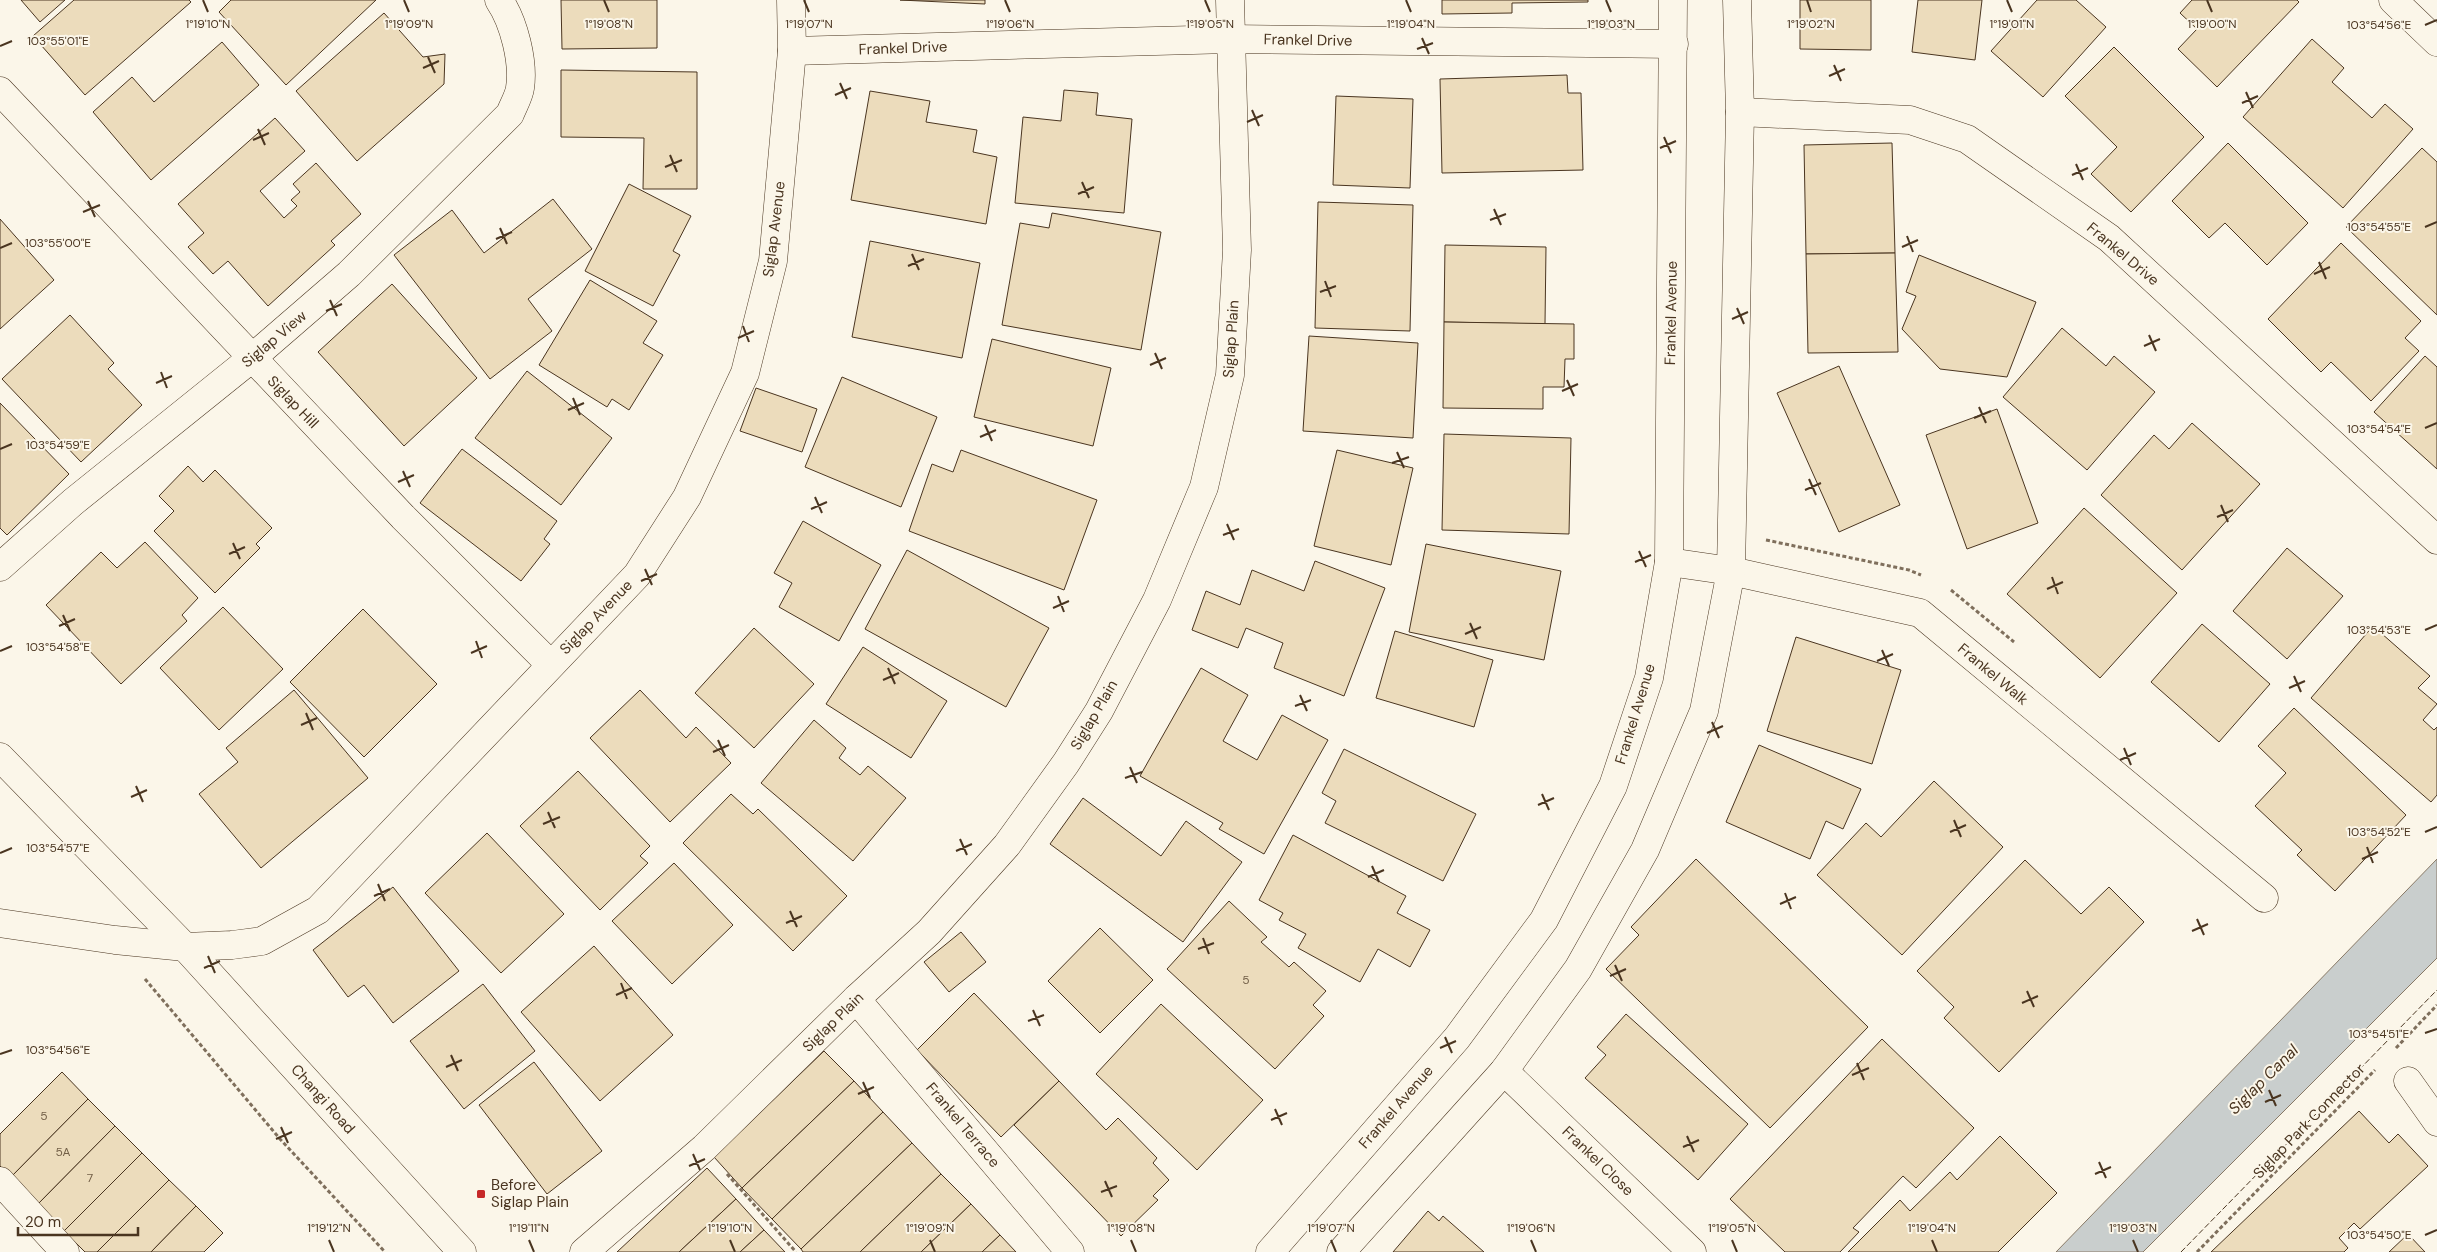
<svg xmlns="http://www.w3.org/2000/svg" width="2437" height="1252" viewBox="0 0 2437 1252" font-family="'DM Sans',sans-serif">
	<rect width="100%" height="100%" fill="#fbf6e9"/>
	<polygon fill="#c9cecd" stroke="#887966" points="2437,859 2437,958 2143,1252 2056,1252"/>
	<g fill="#ecdcbc" stroke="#4a3520">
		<polygon points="21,0 65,0 40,22"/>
		<polygon points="74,0 189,0 191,2 85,95 33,36"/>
		<polygon points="231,0 376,0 286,85 219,12"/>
		<polygon points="561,0 657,0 657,48 562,49"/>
		<polygon points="900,0 985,0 985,4"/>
		<polygon points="1442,0 1588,0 1588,2 1512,3 1512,13 1442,14"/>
		<polygon points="1800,0 1871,0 1871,50 1800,49"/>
		<polygon points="1918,0 1982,0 1975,60 1912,52"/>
		<polygon points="2037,0 2076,0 2106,27 2043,97 1991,51"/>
		<polygon points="2192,0 2297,0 2299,2 2217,87 2178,49 2197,29 2180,13"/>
		<polygon points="384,13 423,57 445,54 444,84 357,161 296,91"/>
		<polygon points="2312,39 2344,68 2332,82 2372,118 2385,104 2413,129 2343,208 2243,117"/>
		<polygon points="222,42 259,85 151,180 93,112 132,77 154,102"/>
		<polygon points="2114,47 2204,137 2131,212 2091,174 2117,147 2065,96"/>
		<polygon points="561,70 697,72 697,189 643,189 644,138 561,137"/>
		<polygon points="1567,75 1568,93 1581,93 1583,170 1442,173 1440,79"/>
		<polygon points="1064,90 1098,93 1096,115 1132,119 1124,213 1015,203 1023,117 1061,121"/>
		<polygon points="870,91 930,101 926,122 977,130 973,152 997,157 986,224 851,200"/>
		<polygon points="1336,96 1413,99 1410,188 1333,185"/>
		<polygon points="275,118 305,151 260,191 284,218 297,206 291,200 300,192 293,184 316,163 361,214 331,241 335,245 268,306 228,261 213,274 188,247 204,233 178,204"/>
		<polygon points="1892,143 1895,253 1806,254 1804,145"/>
		<polygon points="2228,143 2308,223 2267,265 2225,223 2209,238 2172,201"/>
		<polygon points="2422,148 2437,162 2437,315 2346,227"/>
		<polygon points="629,184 691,216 673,251 680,255 653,306 585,271"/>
		<polygon points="553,199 592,249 528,299 552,331 490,379 394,255 452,210 484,253"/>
		<polygon points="1318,202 1413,205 1410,331 1315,328"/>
		<polygon points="1052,213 1161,232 1141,350 1002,325 1020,223 1049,228"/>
		<polygon points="0,219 54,280 0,329"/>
		<polygon points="870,241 980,263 962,358 852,337"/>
		<polygon points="2341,243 2421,321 2405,338 2419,351 2371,401 2331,362 2321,372 2268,319"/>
		<polygon points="1445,245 1546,247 1545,324 1444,322"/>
		<polygon points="1895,253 1898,352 1808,353 1806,254"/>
		<polygon points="1919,255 2036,302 2007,377 1940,369 1902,329 1916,296 1906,292"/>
		<polygon points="590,280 657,321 643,343 663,355 629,410 612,399 607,407 539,365"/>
		<polygon points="392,284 477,378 404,446 318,352"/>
		<polygon points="70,315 114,363 108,369 142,405 81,462 2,379"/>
		<polygon points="1444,322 1574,324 1574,359 1565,359 1564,387 1543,387 1543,409 1443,408"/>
		<polygon points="2062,328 2106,366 2114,356 2155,392 2087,470 2003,397"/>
		<polygon points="1309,336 1418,343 1413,438 1303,431"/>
		<polygon points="992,339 1111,368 1093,446 974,417"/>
		<polygon points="2425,356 2437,367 2437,469 2374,412"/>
		<polygon points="1839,366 1900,505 1839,532 1777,393"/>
		<polygon points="527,371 612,438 561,505 475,438"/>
		<polygon points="842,377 937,417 901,507 805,467"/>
		<polygon points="756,388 817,409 802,452 740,431"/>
		<polygon points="0,403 69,474 7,535 0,528"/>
		<polygon points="1997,409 2038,523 1967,549 1926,435"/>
		<polygon points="2192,423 2260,484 2182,570 2101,495 2154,435 2169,449"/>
		<polygon points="1444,434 1571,438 1569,534 1442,530"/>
		<polygon points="462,449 557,521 544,539 550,544 521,581 420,503"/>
		<polygon points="961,450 1097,500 1064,590 909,531 932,464 953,472"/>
		<polygon points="1337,450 1413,468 1391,565 1314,546"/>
		<polygon points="188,466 203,482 215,470 272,528 256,544 260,548 215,593 154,531 174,511 159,496"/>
		<polygon points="2084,508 2177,593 2100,678 2007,594"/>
		<polygon points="803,521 881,565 839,641 779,607 792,583 774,573"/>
		<polygon points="145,542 198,598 182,615 187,621 121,684 46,605 101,552 117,568"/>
		<polygon points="1426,544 1561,571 1544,660 1409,632"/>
		<polygon points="2287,548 2343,596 2287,659 2233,611"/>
		<polygon points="907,550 1049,628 1006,707 865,629"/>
		<polygon points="1315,561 1385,588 1344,696 1274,668 1283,643 1246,628 1238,648 1192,630 1206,591 1240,605 1252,570 1304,591"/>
		<polygon points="223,607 283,669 219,730 160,668"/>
		<polygon points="363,609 437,684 364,757 290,682"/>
		<polygon points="2202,624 2270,684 2219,742 2151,682"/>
		<polygon points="2373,626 2430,676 2418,688 2437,704 2423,720 2434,730 2437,727 2437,795 2431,802 2311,698"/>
		<polygon points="754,628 814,684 754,748 695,693"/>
		<polygon points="1395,631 1493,660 1474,727 1376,698"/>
		<polygon points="1796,637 1901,670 1872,764 1767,731"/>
		<polygon points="863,647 947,701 911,758 826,704"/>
		<polygon points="1201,668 1248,695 1223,741 1257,760 1282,715 1328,740 1264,854 1219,829 1223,823 1140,776"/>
		<polygon points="294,690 368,778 261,868 199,794 238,762 226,748"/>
		<polygon points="640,690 686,738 696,727 731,763 670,822 590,738"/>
		<polygon points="2294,708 2406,815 2335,891 2297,855 2302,850 2255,806 2286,773 2258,746"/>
		<polygon points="814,720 846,748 839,758 860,775 868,766 906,798 853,861 761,783"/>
		<polygon points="1759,745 1861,789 1843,829 1826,821 1810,859 1726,822"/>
		<polygon points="1344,749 1476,814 1443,881 1325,823 1336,801 1322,793"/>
		<polygon points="578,771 650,846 640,856 648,863 600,910 520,826"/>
		<polygon points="1934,781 2003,847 1902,955 1817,875 1866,823 1881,837"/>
		<polygon points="731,794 753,814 758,809 847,896 793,951 683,843"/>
		<polygon points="1083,798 1161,856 1186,821 1242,862 1183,942 1050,844"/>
		<polygon points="487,833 564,914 501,973 425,893"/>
		<polygon points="1293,835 1406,896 1397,913 1430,930 1410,967 1378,949 1360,982 1298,948 1306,934 1279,920 1283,913 1259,900"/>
		<polygon points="1696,859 1868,1027 1770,1128 1606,969 1639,935 1631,927"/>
		<polygon points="2025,860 2081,914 2109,887 2144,922 1999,1072 1944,1018 1954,1007 1917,971"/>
		<polygon points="674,863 733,925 672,984 612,921"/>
		<polygon points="393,887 459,971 393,1023 364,985 348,997 313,950"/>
		<polygon points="1229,901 1267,937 1261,942 1289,967 1294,962 1326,991 1313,1005 1324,1016 1275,1069 1167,969"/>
		<polygon points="1100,928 1153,980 1100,1033 1048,981"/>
		<polygon points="961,932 986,962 949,992 924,962"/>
		<polygon points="594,946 673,1035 600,1101 521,1012"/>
		<polygon points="483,984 535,1051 464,1109 410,1041"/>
		<polygon points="974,993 1059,1081 1001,1137 917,1050"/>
		<polygon points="1161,1004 1263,1100 1197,1170 1096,1074"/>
		<polygon points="1626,1014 1748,1124 1698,1180 1585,1078 1606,1055 1597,1047"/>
		<polygon points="1882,1039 1974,1128 1916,1188 1903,1176 1853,1228 1859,1232 1840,1252 1785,1252 1730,1199"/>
		<polygon points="824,1051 854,1081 742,1188 714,1157"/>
		<polygon points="534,1062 602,1151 547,1194 479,1105"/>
		<polygon points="62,1072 88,1099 11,1177 0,1166 0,1134"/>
		<polygon points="854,1081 883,1112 772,1219 742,1188"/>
		<polygon points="1059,1081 1106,1130 1118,1118 1157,1158 1153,1163 1169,1180 1153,1196 1158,1200 1121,1236 1014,1125"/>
		<polygon points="88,1099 115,1126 38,1204 11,1177"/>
		<polygon points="2359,1111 2389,1143 2398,1134 2428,1166 2360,1229 2354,1223 2339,1238 2348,1248 2344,1252 2211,1252"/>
		<polygon points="883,1112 912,1143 801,1249 772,1219"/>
		<polygon points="115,1126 142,1153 64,1231 38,1204"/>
		<polygon points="2000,1136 2057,1193 1998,1252 1848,1252 1900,1200 1910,1211 1950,1172 1957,1180"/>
		<polygon points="912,1143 941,1174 860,1252 803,1252 801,1249"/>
		<polygon points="142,1153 169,1180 97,1252 85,1252 64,1231"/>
		<polygon points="707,1168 736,1199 679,1252 617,1252"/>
		<polygon points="941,1174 971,1204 921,1252 860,1252"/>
		<polygon points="169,1180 196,1206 151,1252 97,1252"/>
		<polygon points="736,1199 764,1230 740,1252 679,1252"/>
		<polygon points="971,1204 1000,1235 982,1252 921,1252"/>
		<polygon points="196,1206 223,1233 204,1252 151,1252"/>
		<polygon points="1428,1211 1439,1221 1443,1216 1484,1252 1393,1252"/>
		<polygon points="764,1230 785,1252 740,1252"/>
		<polygon points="2408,1234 2425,1252 2389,1252"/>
		<polygon points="1000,1235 1016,1252 982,1252"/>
	</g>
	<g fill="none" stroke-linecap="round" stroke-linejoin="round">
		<defs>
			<g id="minor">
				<polyline points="2393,0 2437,42"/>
				<polyline points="792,51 1230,39 1674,44"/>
				<polyline points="0,91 403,517 550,664"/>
				<polyline points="1740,112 1910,120 1967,139 2109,238 2437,540"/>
				<polyline points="1669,562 1731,571 1920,613 2264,898"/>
				<path d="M0,567L73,502L252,358L349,274L510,114C513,106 519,96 520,88C524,62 514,22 499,0"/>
				<polyline points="0,923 115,940 185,947 232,945 262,941 318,910 637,575 687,497 745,373 773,261 792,51 791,0"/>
				<polyline points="856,999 1070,1252"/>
				<polyline points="1504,1071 1692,1252"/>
				<polyline points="2408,1081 2437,1122"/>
				<polyline points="0,1181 65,1252"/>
				<polyline points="584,1252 704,1148 856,999 929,932 1007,845 1066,763 1099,711 1157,600 1204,487 1230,375 1237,250 1230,0"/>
				<polyline points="1270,1252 1457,1038 1544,920 1613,786 1649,678 1669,562 1673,0"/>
				<polyline points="1341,1252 1504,1071 1578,969 1645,850 1704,711 1731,571 1740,112 1737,0"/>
			</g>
			<polyline id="major" points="0,757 185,947 462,1252"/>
		</defs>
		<use href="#minor" stroke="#4a3520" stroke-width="29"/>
		<use href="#major" stroke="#4a3520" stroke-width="29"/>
		<g stroke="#7f6f5c" stroke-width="3" stroke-dasharray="4 2.5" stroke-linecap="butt">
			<polyline points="1766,540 1909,570 1921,575"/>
			<polyline points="1951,590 2014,642"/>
			<polyline points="145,979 280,1139 385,1252"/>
			<polyline points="2396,1048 2437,1005"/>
			<polyline points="727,1174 796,1252"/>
			<polyline points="2197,1252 2375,1070"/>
		</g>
		<use href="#minor" stroke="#fbf6e9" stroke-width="28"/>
		<use href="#major" stroke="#fbf6e9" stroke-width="28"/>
		<polyline stroke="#4a3520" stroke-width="1" stroke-dasharray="6 2.5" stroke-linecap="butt" points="2181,1252 2437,990"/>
	</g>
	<path fill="none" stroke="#4a3520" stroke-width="2" d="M203,0L208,12M404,0L409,12M604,0L609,12M804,0L809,12M1005,0L1010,12M1205,0L1210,12M1406,0L1411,12M1606,0L1611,12M1807,0L1811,12M2007,0L2012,12M2207,0L2212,12M2425,25L2437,20M1422,38L1429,54M0,46L12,41M1417,49L1433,43M428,57L435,73M1834,65L1841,81M423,68L439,61M1829,76L1845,69M840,83L847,99M2246,92L2253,108M835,95L851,88M2242,103L2258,96M1252,110L1259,126M1247,122L1263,115M258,129L265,145M1664,137L1671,153M253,140L269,133M1660,148L1676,141M670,155L677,172M2076,164L2083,180M665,167L682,160M2072,175L2088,168M1082,182L1089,198M1078,194L1094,187M88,201L95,217M1494,209L1501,225M83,212L100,205M1490,220L1506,214M2425,227L2437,222M500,228L507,244M1907,236L1913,252M496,239L512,232M1902,247L1918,240M0,248L12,243M912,254L919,270M2319,262L2326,279M908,266L924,259M2314,274L2330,267M1325,281L1331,297M1320,292L1336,286M330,300L337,316M1737,308L1744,324M326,311L342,304M1732,319L1748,312M743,326L749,342M2149,335L2156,351M738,338L754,331M2144,346L2160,339M1155,353L1162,369M1150,365L1166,358M161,372L167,388M1567,380L1574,396M156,383L172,376M1562,391L1578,384M573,398L580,415M1979,407L1986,423M568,410L584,403M1974,418L1991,411M985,425L992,441M2425,428L2437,423M980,437L996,430M0,449L12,444M1397,452L1404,468M1392,463L1409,457M403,471L410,487M1809,479L1816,495M398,482L414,475M1805,490L1821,483M815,497L822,513M2221,505L2228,522M811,509L827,502M2217,517L2233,510M1227,524L1234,540M1223,535L1239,529M233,543L240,559M1639,551L1646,567M229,554L245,547M1635,562L1651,555M645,569L652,585M2052,577L2058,594M641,581L657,574M2047,589L2063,582M1058,596L1064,612M1053,608L1069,601M63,615L70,631M1470,623L1477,639M59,626L75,619M2425,630L2437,625M1465,634L1481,627M476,641L482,658M1882,650L1889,666M0,651L12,646M471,653L487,646M1877,661L1893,654M888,668L895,684M2294,676L2301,692M883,680L899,673M2289,688L2305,681M1300,695L1307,711M1295,706L1311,700M306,713L313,730M1712,722L1719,738M301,725L317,718M1707,733L1723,726M718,740L725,756M2124,748L2131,765M713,752L729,745M2120,760L2136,753M1130,767L1137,783M1125,778L1142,772M136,786L143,802M1542,794L1549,810M131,797L147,790M1538,805L1554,798M548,812L555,828M1954,820L1961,837M543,824L560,817M1950,832L1966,825M2425,832L2437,827M960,839L967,855M2367,847L2373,863M956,851L972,844M0,853L12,848M2362,859L2378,852M1372,866L1379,882M1368,877L1384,870M378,884L385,901M1785,893L1791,909M374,896L390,889M1780,904L1796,897M790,911L797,927M2197,919L2204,935M786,923L802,916M2192,931L2208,924M1203,938L1209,954M1198,949L1214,943M208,956L215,973M1615,965L1622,981M204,968L220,961M1610,976L1626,969M621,983L627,999M2027,991L2034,1007M616,995L632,988M2022,1003L2038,996M1033,1010L1040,1026M1028,1021L1044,1015M2425,1033L2437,1029M1445,1037L1452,1053M1440,1048L1456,1041M0,1054L12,1050M451,1055L458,1071M1857,1063L1864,1080M446,1067L462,1060M1852,1075L1869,1068M863,1082L870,1098M2269,1090L2276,1106M858,1094L874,1087M2265,1102L2281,1095M1275,1109L1282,1125M1271,1120L1287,1113M281,1127L288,1143M1687,1136L1694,1152M276,1139L292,1132M1683,1147L1699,1140M693,1154L700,1170M2099,1162L2106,1178M689,1166L705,1159M2095,1174L2111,1167M1105,1181L1112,1197M1101,1192L1117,1186M2425,1235L2437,1230M329,1240L334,1252M529,1240L534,1252M730,1240L735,1252M930,1240L935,1252M1131,1240L1136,1252M1331,1240L1336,1252M1531,1240L1536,1252M1732,1240L1737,1252M1932,1240L1937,1252M2133,1240L2138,1252"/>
	<rect fill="#c62828" stroke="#fbf6e9" stroke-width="2" x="476" y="1189" width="10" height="10" rx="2.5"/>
	<g text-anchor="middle" stroke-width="4" stroke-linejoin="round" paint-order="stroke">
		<g font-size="12" fill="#725f47">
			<text x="1246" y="984">5</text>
			<text x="44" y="1120">5</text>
			<text x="63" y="1156">5A</text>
			<text x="90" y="1182">7</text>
		</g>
		<g font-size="15" fill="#4a3520" stroke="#fbf6e9">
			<text transform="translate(1308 40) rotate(1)" y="5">Frankel Drive</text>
			<text transform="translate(903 48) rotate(-2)" y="5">Frankel Drive</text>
			<text transform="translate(774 229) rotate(-83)" y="5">Siglap Avenue</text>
			<text transform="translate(2123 254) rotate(40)" y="5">Frankel Drive</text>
			<text transform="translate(1671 313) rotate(-89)" y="5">Frankel Avenue</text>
			<text transform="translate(274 339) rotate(-40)" y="5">Siglap View</text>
			<text transform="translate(1231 339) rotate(-86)" y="5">Siglap Plain</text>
			<text transform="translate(293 402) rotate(46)" y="5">Siglap Hill</text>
			<text transform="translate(596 617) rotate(-46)" y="5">Siglap Avenue</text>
			<text transform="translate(1993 674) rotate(40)" y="5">Frankel Walk</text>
			<text transform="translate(1635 714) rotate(-73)" y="5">Frankel Avenue</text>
			<text transform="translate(1094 715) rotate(-60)" y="5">Siglap Plain</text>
			<text transform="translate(833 1022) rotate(-44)" y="5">Siglap Plain</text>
			<text transform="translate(323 1099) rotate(48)" y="5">Changi Road</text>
			<text transform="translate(1396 1107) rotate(-49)" y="5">Frankel Avenue</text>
			<text transform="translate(2309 1121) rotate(-46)" y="5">Siglap Park Connector</text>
			<text transform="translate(963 1125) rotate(50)" y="5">Frankel Terrace</text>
			<text transform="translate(1598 1161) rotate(44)" y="5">Frankel Close</text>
		</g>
		<g font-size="15" fill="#4a3520" stroke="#fbf6e9" text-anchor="start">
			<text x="491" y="1190">Before<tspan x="491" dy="17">Siglap Plain</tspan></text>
		</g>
		<g font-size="16" font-style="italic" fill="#4a3520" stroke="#fbf6e9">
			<text transform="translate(2263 1079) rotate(-45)" y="6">Siglap Canal</text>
		</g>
	</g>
	<g font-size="12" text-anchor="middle" fill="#4a3520" stroke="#fbf6e9" stroke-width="4" stroke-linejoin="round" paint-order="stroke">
		<text x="208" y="28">1°19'10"N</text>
		<text x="409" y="28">1°19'09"N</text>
		<text x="609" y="28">1°19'08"N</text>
		<text x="809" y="28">1°19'07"N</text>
		<text x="1010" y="28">1°19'06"N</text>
		<text x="1210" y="28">1°19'05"N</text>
		<text x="1411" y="28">1°19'04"N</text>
		<text x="1611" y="28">1°19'03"N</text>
		<text x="1811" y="28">1°19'02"N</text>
		<text x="2012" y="28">1°19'01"N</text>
		<text x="2212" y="28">1°19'00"N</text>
		<text x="2379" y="29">103°54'56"E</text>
		<text x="58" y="45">103°55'01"E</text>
		<text x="2379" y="231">103°54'55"E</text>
		<text x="58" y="247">103°55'00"E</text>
		<text x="2379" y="433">103°54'54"E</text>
		<text x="58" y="449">103°54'59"E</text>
		<text x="2379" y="634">103°54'53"E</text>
		<text x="58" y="651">103°54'58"E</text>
		<text x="2379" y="836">103°54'52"E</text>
		<text x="58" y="852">103°54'57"E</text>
		<text x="2379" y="1038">103°54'51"E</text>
		<text x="58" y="1054">103°54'56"E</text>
		<text x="329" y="1232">1°19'12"N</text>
		<text x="529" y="1232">1°19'11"N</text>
		<text x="730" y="1232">1°19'10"N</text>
		<text x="930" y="1232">1°19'09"N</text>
		<text x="1131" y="1232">1°19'08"N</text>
		<text x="1331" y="1232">1°19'07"N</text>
		<text x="1531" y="1232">1°19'06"N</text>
		<text x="1732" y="1232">1°19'05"N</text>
		<text x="1932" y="1232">1°19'04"N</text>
		<text x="2133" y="1232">1°19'03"N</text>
		<text x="2379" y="1239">103°54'50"E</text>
	</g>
	<path d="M18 1227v8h120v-8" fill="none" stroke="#4a3520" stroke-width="2.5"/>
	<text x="25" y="1227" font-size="15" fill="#4a3520" stroke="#fbf6e9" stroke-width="4" paint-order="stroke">20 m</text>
</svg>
